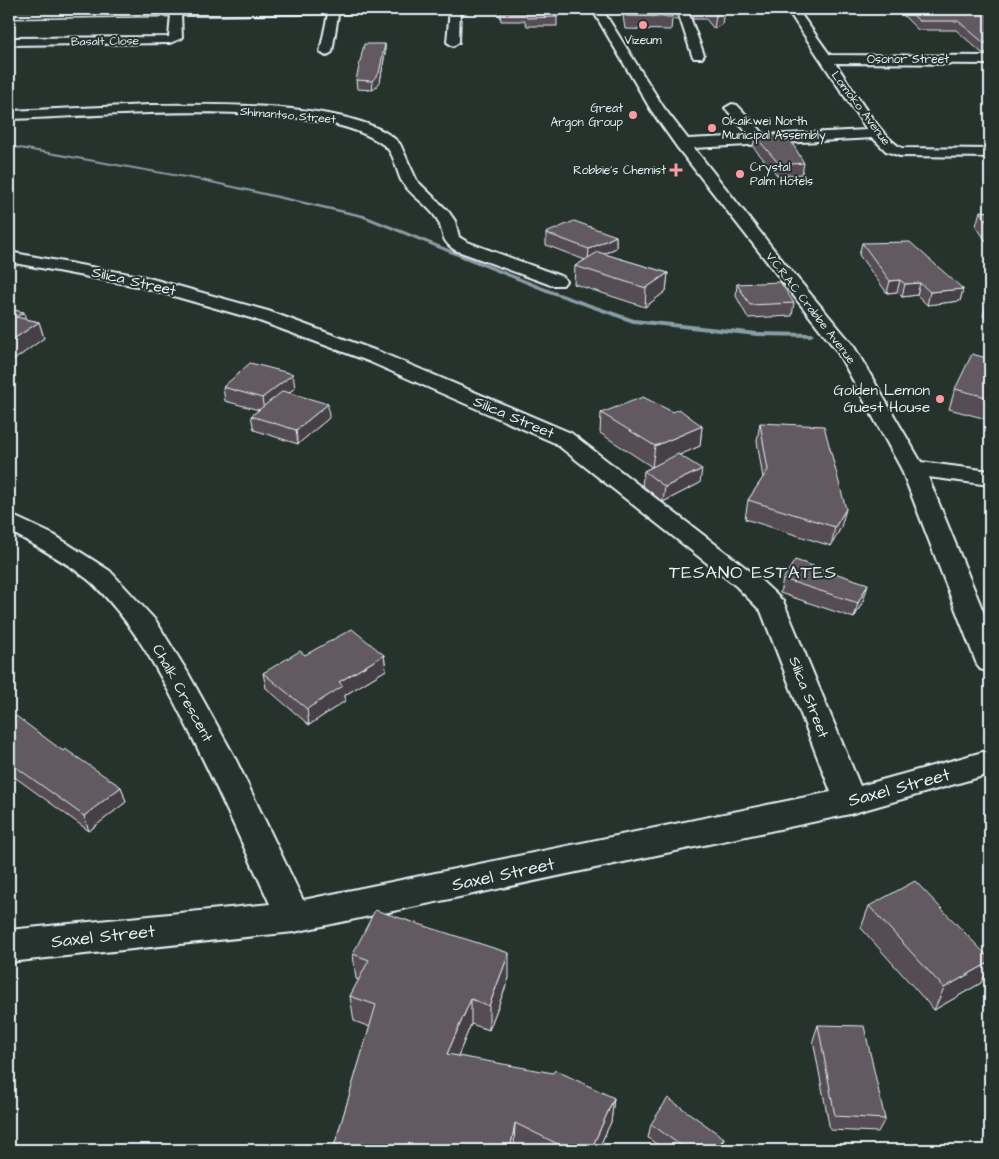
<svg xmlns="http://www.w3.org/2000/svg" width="999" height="1159" viewBox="0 0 999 1159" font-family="'Architects Daughter',sans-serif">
	<rect width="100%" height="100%" fill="#26332d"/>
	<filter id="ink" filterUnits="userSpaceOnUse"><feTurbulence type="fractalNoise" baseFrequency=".02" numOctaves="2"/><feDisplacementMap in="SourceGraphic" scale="10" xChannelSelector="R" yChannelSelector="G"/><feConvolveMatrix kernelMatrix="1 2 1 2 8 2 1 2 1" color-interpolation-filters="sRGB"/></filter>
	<g filter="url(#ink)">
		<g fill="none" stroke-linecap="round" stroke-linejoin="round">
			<polygon fill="#899ea6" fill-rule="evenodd" points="9,145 202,179 364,215 553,291 634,319 757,332 811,333 814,335 811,337 757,336 633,323 549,293 361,217 202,181 9,147"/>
			<defs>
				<g id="minor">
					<polygon points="329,9 339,9 332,52 326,56 320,52"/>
					<polygon points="450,9 460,9 459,42 453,46 447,42"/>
					<path d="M592,9H602L664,108L688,139L750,136L725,108L732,104L737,105L765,135L867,130L787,9H797L830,55L990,56V64L835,63C850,84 880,138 902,148L990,149V157L900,156L886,151L873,138L694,148L782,260L853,345L921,462L990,471V485L928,477L990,628V672L980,669L976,662L901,468L837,351L677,147L651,110Z"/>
					<polygon points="677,9 687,9 704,55 702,58 694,58 692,55"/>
					<polygon points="176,11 181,14 182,38 170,43 9,45 9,38 169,37 171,14"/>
					<path d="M150,105C206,105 362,100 400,144L417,181L448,211L455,221L459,237L467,242L563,277L566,281L563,285H551L455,250C439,239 445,233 437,219C427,203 410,196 401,180C396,169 394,153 385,146C319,94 95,117 9,119V111Z"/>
					<path d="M9,252L145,277L268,311L382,353L571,433L754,574L783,601L860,786L990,750V774L850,814L294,932L9,962V930L270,904C241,841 213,777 181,715C157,668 131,620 92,583C72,565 33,544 9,531V514L54,535L110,571L156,621L188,673L234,756L303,900L831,792L761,611L736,586L555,443L368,361L254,319L142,287L9,262Z"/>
				</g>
				<polygon id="tertiary" points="221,9 464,9 458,12 9,18 9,12"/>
			</defs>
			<use href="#minor" stroke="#e8f1f8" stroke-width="4"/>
			<use href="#tertiary" stroke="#e8f1f8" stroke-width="3"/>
			<use href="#minor" fill="#26332d" fill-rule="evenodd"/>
			<use href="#tertiary" fill="#26332d" fill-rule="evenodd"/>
		</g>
		<g fill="#544d53" stroke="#e8f1f8">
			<polygon points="499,9 559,9 558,17 557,17 557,26 527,26 525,21 501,21"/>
			<polygon points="622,9 679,9 678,19 672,19 671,30 625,29"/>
			<polygon points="689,9 722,9 722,24 714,29 706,19 693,19"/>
			<polygon points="897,9 982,9 990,15 990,53 982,53 956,30 918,30"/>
			<polygon points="385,44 385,53 380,82 373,90 357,89 356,80"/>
			<polygon points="755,136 804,163 802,174 778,176 753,147"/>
			<polygon points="980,211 990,212 990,247 976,226"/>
			<polygon points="546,233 616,236 616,248 604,254 668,273 666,291 645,307 574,284 575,266 585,260 546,245"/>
			<polygon points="862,243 963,289 960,301 927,305 917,295 902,297 897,292 887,293 859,255"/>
			<polygon points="737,284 794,303 792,316 748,318 736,296"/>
			<polygon points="987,303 990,303 990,323 983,316"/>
			<polygon points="9,309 25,319 39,322 44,338 14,360 10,359 9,360"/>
			<polygon points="990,359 990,420 949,409 955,389"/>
			<polygon points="223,387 295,388 288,393 329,418 298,444 254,430 251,416 259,410 225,401"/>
			<polygon points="673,412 702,426 700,446 679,455 700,483 663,502 642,485 644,471 652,467 600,433 601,413"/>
			<polygon points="760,423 841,527 831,546 745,519 748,500 763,478 757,441"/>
			<polygon points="783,579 864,599 854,618 780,593"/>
			<polygon points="305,655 384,655 386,670 345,695 345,701 309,725 266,688 263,673"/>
			<polygon points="9,722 63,751 121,787 126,802 89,831 9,773"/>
			<polygon points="869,906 990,959 990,965 981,983 934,1010 861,928"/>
			<polygon points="353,954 509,978 489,1030 471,1024 458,1056 614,1098 611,1122 598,1150 523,1150 515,1146 514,1150 333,1150 370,1027 354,1021 350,996 359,980 356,979"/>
			<polygon points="818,1025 885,1119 878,1132 830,1130 813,1040"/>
			<polygon points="651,1124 724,1138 720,1150 665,1150 648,1138"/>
		</g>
		<g fill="#453f44" stroke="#e8f1f8">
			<polygon points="724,11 722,24 714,29 716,16"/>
			<polygon points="385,44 385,53 380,82 373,90 372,81"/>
			<polygon points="616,236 616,248 588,261 589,249"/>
			<polygon points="668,273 666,291 645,307 646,288"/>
			<polygon points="900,280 897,292 887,293 890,281"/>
			<polygon points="920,283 917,295 902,297 905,284"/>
			<polygon points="963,289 960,301 927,305 930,292"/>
			<polygon points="24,312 28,329 16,317"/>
			<polygon points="39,322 44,338 14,360 9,342"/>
			<polygon points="293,374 295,388 264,411 262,398"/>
			<polygon points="328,404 329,418 298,444 296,430"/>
			<polygon points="702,426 700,446 652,467 655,446"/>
			<polygon points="702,469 700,483 663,502 665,487"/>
			<polygon points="846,509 841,527 831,546 835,527"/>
			<polygon points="868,584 864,599 854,618 858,603"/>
			<polygon points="384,655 386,670 345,695 345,701 309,725 307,709 339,682"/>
			<polygon points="121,787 126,802 89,831 84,816"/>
			<polygon points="509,953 509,978 489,1030 489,1006"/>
			<polygon points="990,962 990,965 981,983 934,1010 944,988"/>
			<polygon points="471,999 471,1024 449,1078 447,1054"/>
			<polygon points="614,1098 611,1122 598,1150 591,1150"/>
			<polygon points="515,1123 514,1150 510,1150"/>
			<polygon points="724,1138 720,1150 716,1150"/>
		</g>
		<g fill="#625a61" stroke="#e8f1f8">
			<polygon points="500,9 553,9 557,17 527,18 525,13 501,13"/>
			<polygon points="625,9 670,9 672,17 626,16"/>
			<polygon points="709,9 722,9 724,11 716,16"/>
			<polygon points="907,9 982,9 990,15 990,43 984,43 958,21 919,21"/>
			<polygon points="364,44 385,44 379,73 372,81 356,80"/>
			<polygon points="787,134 804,163 780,165 755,136"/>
			<polygon points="980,211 990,212 990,226"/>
			<polygon points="574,221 616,236 589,249 546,233"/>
			<polygon points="910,242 963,289 930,292 920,283 905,284 900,280 890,281 862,243"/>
			<polygon points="598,252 668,273 646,288 575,266"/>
			<polygon points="780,282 794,303 750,305 737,284"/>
			<polygon points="9,309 24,312 16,317 39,322 9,342"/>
			<polygon points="972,354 990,359 990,398 955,389"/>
			<polygon points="250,363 293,374 262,398 223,387"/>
			<polygon points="283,391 328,404 296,430 251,416"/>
			<polygon points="643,397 673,412 679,409 702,426 655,446 601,413"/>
			<polygon points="760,423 824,426 846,509 835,527 748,500 768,470"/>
			<polygon points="678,454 702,469 665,487 644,471"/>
			<polygon points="795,560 868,584 858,603 783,579"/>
			<polygon points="352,629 384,655 339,682 343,686 307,709 263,673 300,651 305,655"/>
			<polygon points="16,716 63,751 65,749 121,787 84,816 9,762 9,722"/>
			<polygon points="915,881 990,959 990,962 944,988 869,906"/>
			<polygon points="375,910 509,953 489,1006 471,999 447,1054 553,1073 555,1070 614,1098 591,1150 570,1150 515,1123 510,1150 333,1150 376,1005 350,996 369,960 353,954"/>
			<polygon points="818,1025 864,1026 885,1119 835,1116"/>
			<polygon points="668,1098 724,1138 716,1150 687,1150 651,1124"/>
		</g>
	</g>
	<g fill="#ff9aa2" stroke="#26332d" stroke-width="2">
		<circle cx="643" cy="25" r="5"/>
		<circle cx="633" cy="115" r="5"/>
		<circle cx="712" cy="128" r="5"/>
		<path d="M673.5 162.5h5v5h5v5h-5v5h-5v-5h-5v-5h5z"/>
		<circle cx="740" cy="174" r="5"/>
		<circle cx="940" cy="399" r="5"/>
	</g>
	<g text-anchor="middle" stroke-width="4" stroke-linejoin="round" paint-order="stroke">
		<g font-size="12" fill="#e8f1f8" stroke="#26332d" text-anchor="end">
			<text x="643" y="44" text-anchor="middle">Vizeum</text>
			<text x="623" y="112">Great<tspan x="623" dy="14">Argon Group</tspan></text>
			<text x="722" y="125" text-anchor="start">Okaikwei North<tspan x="722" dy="14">Municipal Assembly</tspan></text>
			<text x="750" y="171" text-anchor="start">Crystal<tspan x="750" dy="14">Palm Hotels</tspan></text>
			<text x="666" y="174">Robbie's Chemist</text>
		</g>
		<g font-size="12" fill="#e8f1f8" stroke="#26332d">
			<text transform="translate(105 41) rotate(-1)" y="4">Basalt Close</text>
			<text x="908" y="63">Osonor Street</text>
			<text transform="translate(861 108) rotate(53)" y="4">Lomoko Avenue</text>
			<text transform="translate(288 115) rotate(5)" y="4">Shimantso Street</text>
			<text transform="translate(811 308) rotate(52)" y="4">V.C.R.A.C Crabbe Avenue</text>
		</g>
		<g font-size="15" fill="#e8f1f8" stroke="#26332d">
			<text transform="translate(134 281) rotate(13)" y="5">Silica Street</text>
			<text transform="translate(514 417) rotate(23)" y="5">Silica Street</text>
			<text transform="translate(183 693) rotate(61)" y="5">Chalk Crescent</text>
			<text transform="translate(809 697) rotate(69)" y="5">Silica Street</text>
		</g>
		<g font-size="15" fill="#e8f1f8" stroke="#26332d" text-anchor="end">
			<text x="930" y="395">Golden Lemon<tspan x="930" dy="17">Guest House</tspan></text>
		</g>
		<g font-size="18" letter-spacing="1" fill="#e8f1f8" stroke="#26332d">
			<text x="753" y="578">TESANO ESTATES</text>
		</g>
		<g font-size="18" fill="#e8f1f8" stroke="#26332d">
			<text transform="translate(899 787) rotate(-15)" y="6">Saxel Street</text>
			<text transform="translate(503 874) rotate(-12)" y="6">Saxel Street</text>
			<text transform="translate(103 936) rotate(-6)" y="6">Saxel Street</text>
		</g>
	</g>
	<rect width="999" height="1159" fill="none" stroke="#26332d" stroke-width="30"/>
	<rect x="15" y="15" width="969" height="1129" fill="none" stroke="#e8f1f8" stroke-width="2" filter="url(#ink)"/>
</svg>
